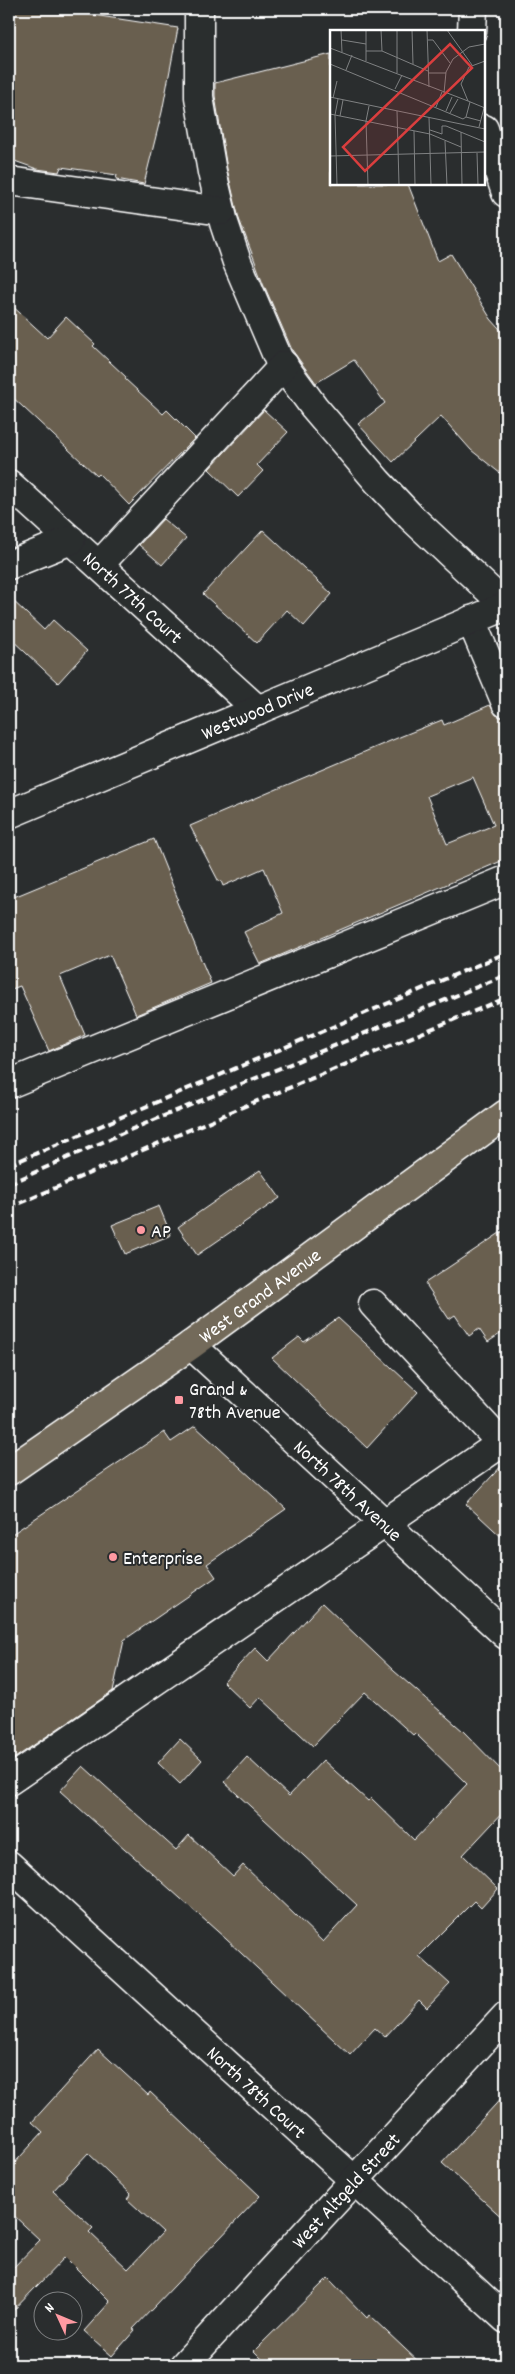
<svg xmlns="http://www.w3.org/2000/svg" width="515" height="2374" viewBox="0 0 515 2374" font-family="Dekko,sans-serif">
	<rect width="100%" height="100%" fill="#2a2d2e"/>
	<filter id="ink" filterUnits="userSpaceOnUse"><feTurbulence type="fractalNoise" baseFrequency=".02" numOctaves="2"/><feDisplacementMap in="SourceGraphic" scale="10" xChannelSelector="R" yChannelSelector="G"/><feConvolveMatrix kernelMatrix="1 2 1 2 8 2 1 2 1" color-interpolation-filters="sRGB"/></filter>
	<g filter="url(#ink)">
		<g fill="#695f50" stroke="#fff" fill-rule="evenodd">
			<polygon points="9,9 54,9 178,28 162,112 144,184 116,179 117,175 61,167 59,172 37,169 9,159"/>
			<polygon points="331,54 331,184 408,184 438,261 451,254 491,319 506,336 506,478 471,450 441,416 393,462 358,424 385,403 354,360 316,383 292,350 263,283 239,219 227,169 215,96 215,83"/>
			<polygon points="9,303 47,338 66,317 95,344 93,346 126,377 125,379 163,414 167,410 195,438 129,505 99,474 97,476 9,394"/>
			<polygon points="264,410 288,432 257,465 263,471 238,497 209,469"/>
			<polygon points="163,519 186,538 162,565 139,545"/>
			<polygon points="263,530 332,594 304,626 287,610 257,643 203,594"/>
			<polygon points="9,597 44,630 53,620 87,651 58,683 9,637"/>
			<path d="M490,705L496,715L506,718V859L260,964L244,932L283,913L264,868L223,886L221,881L219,882L190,826L402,736L442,720L444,725ZM473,777L494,825L447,844L427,796Z"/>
			<polygon points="154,839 178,899 176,900 211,983 136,1015 110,955 60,976 85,1035 49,1051 20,986 9,990 9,899"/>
			<polygon points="260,1170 280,1198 197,1255 178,1227"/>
			<polygon points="159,1206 171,1235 125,1254 112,1225"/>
			<polygon points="506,1229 506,1330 488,1342 479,1329 469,1336 455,1315 449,1319 425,1283"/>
			<polygon points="338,1318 418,1392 367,1448 272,1358 299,1337 304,1342"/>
			<polygon points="195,1426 286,1509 207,1564 216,1577 124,1640 113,1691 9,1762 9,1536 164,1432 171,1442"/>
			<polygon points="506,1461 506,1541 466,1504"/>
			<polygon points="322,1603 394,1671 463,1731 506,1775 506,1809 463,1855 498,1889 481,1908 474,1901 419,1956 450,1984 427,2008 419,2000 385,2037 375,2028 350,2055 226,1939 60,1791 83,1766 176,1850 189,1835 233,1876 243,1865 323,1942 357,1905 224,1782 247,1757 289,1796 323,1760 368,1801 371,1798 414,1840 467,1784 415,1733 413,1735 365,1692 313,1746 260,1697 250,1708 223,1682 255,1648 268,1661"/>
			<polygon points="180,1739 202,1760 180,1784 158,1763"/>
			<path d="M98,2049L148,2095L150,2092L260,2196L133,2329L135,2330L112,2356L84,2331L110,2302L65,2257L9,2315V2272L40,2240L9,2211V2169L43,2132L32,2122ZM88,2153L131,2194L127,2199L163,2232L128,2269L89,2232L93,2228L53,2191Z"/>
			<polygon points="506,2093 506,2221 442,2163"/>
			<polygon points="328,2278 367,2318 369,2315 422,2365 268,2365 254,2351"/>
		</g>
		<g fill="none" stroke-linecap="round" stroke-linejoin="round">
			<defs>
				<g id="minor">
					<polyline points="199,9 199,97 212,172 224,223 237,262 278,358 314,407 378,482 411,517 506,606"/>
					<polyline points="472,31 473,9"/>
					<polyline points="484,129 506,193"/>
					<polyline points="9,181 221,211"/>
					<path id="s1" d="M9,484L258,710"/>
					<polyline points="9,565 71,540"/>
					<polyline points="99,565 284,365"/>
					<polyline points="471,620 506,703"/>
					<path id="s2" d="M9,814L506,606"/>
					<polyline points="9,1084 506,880"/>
					<polyline points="373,1304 501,1443"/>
					<path id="s3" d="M191,1345L506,1635"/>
					<polyline points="9,1781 506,1440"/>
					<path id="s4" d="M9,1865L506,2319"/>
					<path id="s5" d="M184,2365L506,2016"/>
				</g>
				<g id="major">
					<path id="s6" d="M9,1471L191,1345L506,1114"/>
				</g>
			</defs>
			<use href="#minor" stroke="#fff" stroke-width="31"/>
			<use href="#major" stroke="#fff" stroke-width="31"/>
			<use href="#minor" stroke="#2a2d2e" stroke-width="28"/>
			<use href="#major" stroke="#736b5a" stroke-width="28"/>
			<g stroke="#fff" stroke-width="4" stroke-dasharray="8 4" stroke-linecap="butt">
				<polyline points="9,1165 506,953"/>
				<polyline points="9,1184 125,1132 506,975"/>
				<polyline points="9,1208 233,1111 506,998"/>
			</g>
		</g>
	</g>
	<g fill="#ff9aa2" stroke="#2a2d2e" stroke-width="2">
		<circle cx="141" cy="1230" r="5"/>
		<rect x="174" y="1395" width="10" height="10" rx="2.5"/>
		<circle cx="113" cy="1557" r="5"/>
	</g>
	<g text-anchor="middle" stroke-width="4" stroke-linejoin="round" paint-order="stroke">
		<g font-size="20" fill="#fff" stroke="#2a2d2e">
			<text dy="7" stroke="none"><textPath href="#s1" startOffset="168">North 77th Court</textPath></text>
			<text dy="7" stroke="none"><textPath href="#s2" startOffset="269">Westwood Drive</textPath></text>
			<text dy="7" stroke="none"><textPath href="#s6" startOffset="306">West Grand Avenue</textPath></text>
			<text dy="7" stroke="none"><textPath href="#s3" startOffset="214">North 78th Avenue</textPath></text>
			<text dy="7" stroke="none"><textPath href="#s4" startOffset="336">North 78th Court</textPath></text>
			<text dy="7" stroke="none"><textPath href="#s5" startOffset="238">West Altgeld Street</textPath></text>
		</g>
		<g font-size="20" fill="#fff" stroke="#2a2d2e" text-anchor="start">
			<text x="151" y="1237">AP</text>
			<text x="189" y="1395">Grand &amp;<tspan x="189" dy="23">78th Avenue</tspan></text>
			<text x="123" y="1564">Enterprise</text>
		</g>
	</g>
	<g transform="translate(330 30)">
		<rect width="155" height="155" fill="#2a2d2e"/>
		<path fill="none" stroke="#7f8182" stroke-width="1" d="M11,0L12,22M36,0V31M51,0L52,21M82,0L83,34M97,0L99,57M117,0L142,35M12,10L36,14M98,10H103L120,33M0,18L138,71M36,21H52L98,41M155,31L139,37L131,54L138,71L155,78M0,34L133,89L136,87L151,91M16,40L22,25M67,43V0M99,43H116M65,59L72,45M114,63L116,42L123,29L139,17L155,14M0,67L155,99M3,68L7,51M106,77L112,62M67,81L69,155M116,81L122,67M120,83L128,69M0,84L100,104L131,117M10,86L13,70M99,87L101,155M136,87L140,72M149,97L154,78M100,100L112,104V96H116L155,112M84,101L85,155M131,102L132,155M115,111L117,155M147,123L148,155M0,126L155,122M7,155L5,85L8,69M38,155L36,91L39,76"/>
		<path fill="#da3e3e" fill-opacity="0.15" stroke="#da3e3e" stroke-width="2.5" d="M120,14L142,38L35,141L13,117Z"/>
		<rect width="155" height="155" fill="none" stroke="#fff" stroke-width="2.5"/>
	</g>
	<rect width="515" height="2374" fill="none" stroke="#2a2d2e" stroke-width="30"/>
	<rect x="15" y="15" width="485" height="2344" fill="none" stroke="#fff" stroke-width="2" filter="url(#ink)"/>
	<g transform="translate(58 2316) rotate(314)"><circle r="24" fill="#2a2d2e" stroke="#7f8182"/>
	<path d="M0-4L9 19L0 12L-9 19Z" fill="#ff9aa2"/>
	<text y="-8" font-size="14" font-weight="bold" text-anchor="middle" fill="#ffffff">N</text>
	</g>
</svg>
